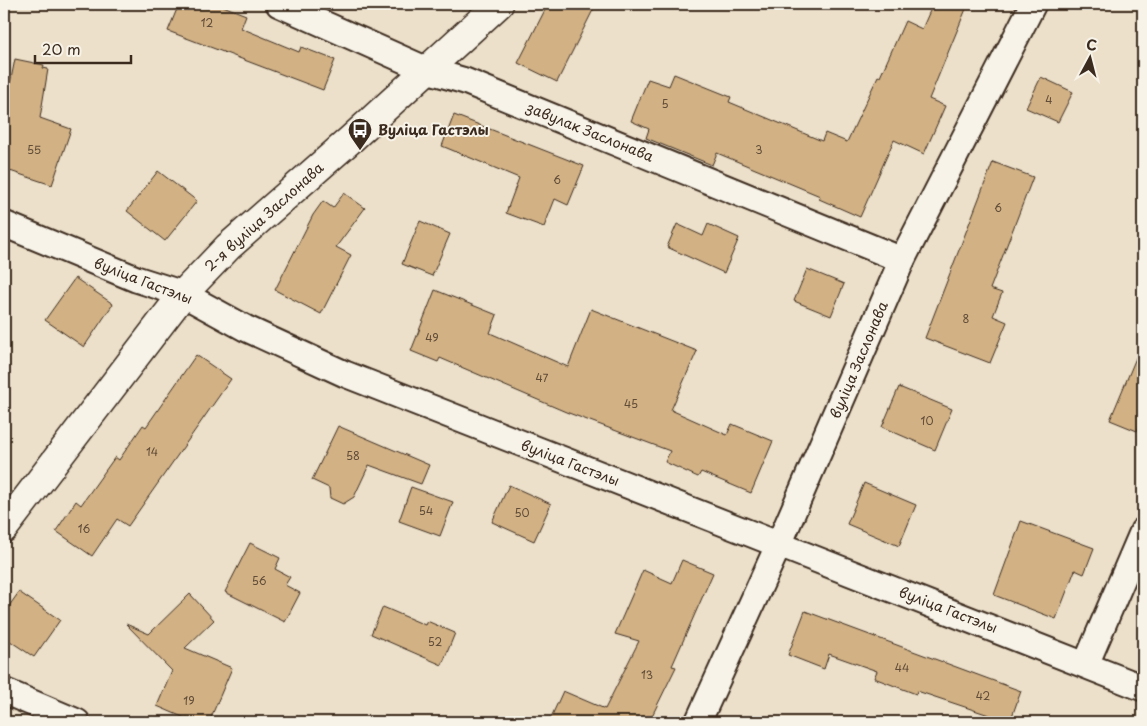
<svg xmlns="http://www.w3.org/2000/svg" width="1147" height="726" viewBox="0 0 1147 726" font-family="'Playpen Sans',sans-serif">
	<rect width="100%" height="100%" fill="#ece0ca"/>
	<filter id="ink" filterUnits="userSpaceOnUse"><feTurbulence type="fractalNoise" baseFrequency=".02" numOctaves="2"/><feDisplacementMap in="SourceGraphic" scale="10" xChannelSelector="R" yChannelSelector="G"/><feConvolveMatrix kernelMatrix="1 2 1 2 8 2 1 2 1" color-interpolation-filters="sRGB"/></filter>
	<g filter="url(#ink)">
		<g fill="#d2b285" stroke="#3b2a1e">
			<polygon points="179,4 218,4 246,15 241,28 299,52 301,47 335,60 323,90 168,31"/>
			<polygon points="548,4 596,4 557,82 518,63"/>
			<polygon points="933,4 968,4 929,99 945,106 924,154 894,140 860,217 819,199 820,196 717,153 712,165 646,138 649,129 631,121 648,79 669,86 674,74 731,97 729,102 822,141 825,133 847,142 878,76 880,77 905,21 922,29"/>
			<polygon points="15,59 44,65 43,68 48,69 40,118 71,129 52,185 4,169 4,114"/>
			<polygon points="1041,77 1073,92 1058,122 1026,108"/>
			<polygon points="454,115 584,166 568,205 555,199 544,227 506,213 519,178 442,146"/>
			<polygon points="993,162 1033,177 990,289 1002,293 993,316 1007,322 990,363 925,338"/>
			<polygon points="158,171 197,201 165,241 127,211"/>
			<polygon points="344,193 365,208 336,247 351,255 321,314 275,290 313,215 323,201 333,208"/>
			<polygon points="420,221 450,234 432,276 402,264"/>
			<polygon points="677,224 703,236 708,224 739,238 724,273 667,247"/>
			<polygon points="807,269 844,284 831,316 794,301"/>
			<polygon points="75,278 113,304 84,347 45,320"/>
			<polygon points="435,290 497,315 490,333 568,367 591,309 697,351 671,410 727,435 732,424 773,441 751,493 701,472 698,477 665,462 670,451 566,412 440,358 438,362 411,351"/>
			<polygon points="1143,341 1143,416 1137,431 1110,420"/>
			<polygon points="196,355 231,379 128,526 117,519 92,556 56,531 76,501 81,505 115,457 119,460 143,425 146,427"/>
			<polygon points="899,387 952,409 935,450 882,427"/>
			<polygon points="338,426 429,465 421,484 369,465 354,497 343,504 330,498 329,488 312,480"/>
			<polygon points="864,483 916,505 899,546 847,524"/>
			<polygon points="509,485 551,504 534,541 492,522"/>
			<polygon points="411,487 453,502 440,536 399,521"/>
			<polygon points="1021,521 1094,548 1084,574 1075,570 1056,619 994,595"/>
			<polygon points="250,543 280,558 275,569 290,577 285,585 300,593 285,622 225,592"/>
			<polygon points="682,560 713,573 672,666 676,667 649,722 549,722 563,691 605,709 639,641 615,634 643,570 672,583"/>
			<polygon points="19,592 60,620 34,657 4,637 4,613"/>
			<polygon points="190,594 214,620 185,648 232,668 209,722 194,722 157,706 172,671 126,624 149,634"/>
			<polygon points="383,607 425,625 427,621 455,633 442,665 371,634"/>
			<polygon points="805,611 1021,691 1010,722 917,691 916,694 874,678 877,671 829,654 824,669 788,655"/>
		</g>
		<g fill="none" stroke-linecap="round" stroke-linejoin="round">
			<defs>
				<g id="street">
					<polyline points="279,4 427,70 465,81 902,260"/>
					<polyline points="4,224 136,279 183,294 245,328 345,374 1143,688"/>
					<polyline points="1086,664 1143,531"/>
					<polyline points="4,691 77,722"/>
					<polyline points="698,722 779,544 902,260 1033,4"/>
				</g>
				<polyline id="secondary" points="4,528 183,294 228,247 350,140 499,4"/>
			</defs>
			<use href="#street" stroke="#3b2a1e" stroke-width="29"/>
			<use href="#secondary" stroke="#3b2a1e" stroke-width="31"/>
			<use href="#street" stroke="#f7f3e8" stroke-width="25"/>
			<use href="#secondary" stroke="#f7f3e8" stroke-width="28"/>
		</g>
	</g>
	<defs>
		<symbol id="bus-pin" viewBox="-11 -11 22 30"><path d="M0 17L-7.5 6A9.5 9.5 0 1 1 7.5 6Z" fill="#3b2a1e" stroke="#f7f3e8"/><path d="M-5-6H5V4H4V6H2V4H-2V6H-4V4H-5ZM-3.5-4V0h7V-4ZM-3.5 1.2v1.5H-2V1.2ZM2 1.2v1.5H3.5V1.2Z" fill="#fff"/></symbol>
	</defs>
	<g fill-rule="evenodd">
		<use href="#bus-pin" x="346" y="116" width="28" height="38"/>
	</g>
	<g text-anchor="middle" stroke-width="4" stroke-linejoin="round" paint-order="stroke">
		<g font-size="11" fill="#614c38">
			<text x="207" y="27">12</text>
			<text x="1049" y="104">4</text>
			<text x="665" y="108">5</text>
			<text x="34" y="154">55</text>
			<text x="759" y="154">3</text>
			<text x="557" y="184">6</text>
			<text x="998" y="212">6</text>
			<text x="966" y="323">8</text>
			<text x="432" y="342">49</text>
			<text x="542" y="382">47</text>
			<text x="631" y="408">45</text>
			<text x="927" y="425">10</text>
			<text x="152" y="456">14</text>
			<text x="353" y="460">58</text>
			<text x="426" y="515">54</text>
			<text x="522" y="517">50</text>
			<text x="84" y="533">16</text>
			<text x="259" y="585">56</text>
			<text x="435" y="646">52</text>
			<text x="902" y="672">44</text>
			<text x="647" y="679">13</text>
			<text x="983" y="700">42</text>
			<text x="189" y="705">19</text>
		</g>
		<g font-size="14" font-weight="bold" fill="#3b2a1e" stroke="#f7f3e8" text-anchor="start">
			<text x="378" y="135">Вуліца Гастэлы</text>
		</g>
		<g font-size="14" fill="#3b2a1e" stroke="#f7f3e8">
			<text transform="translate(590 132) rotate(22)" y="5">завулак Заслонава</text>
			<text transform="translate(264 217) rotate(-42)" y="5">2-я вуліца Заслонава</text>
			<text transform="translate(143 281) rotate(21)" y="5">вуліца Гастэлы</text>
			<text transform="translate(859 360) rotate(-67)" y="5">вуліца Заслонава</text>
			<text transform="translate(570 463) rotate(21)" y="5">вуліца Гастэлы</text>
			<text transform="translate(948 610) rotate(21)" y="5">вуліца Гастэлы</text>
		</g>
	</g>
	<rect width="1147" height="726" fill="none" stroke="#f7f3e8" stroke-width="20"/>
	<rect x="10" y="10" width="1127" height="706" fill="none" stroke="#3b2a1e" stroke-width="2" filter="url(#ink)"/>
	<g transform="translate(1090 58) rotate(7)" stroke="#f7f3e8" stroke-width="4" paint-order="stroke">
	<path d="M0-4L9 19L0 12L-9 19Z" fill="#3b2a1e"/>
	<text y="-8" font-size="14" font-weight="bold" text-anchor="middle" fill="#3b2a1e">С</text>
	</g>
	<path d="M35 55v8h96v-8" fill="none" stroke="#3b2a1e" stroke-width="2.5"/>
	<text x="42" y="55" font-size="15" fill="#3b2a1e" stroke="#f7f3e8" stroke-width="4" paint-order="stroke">20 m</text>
</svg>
